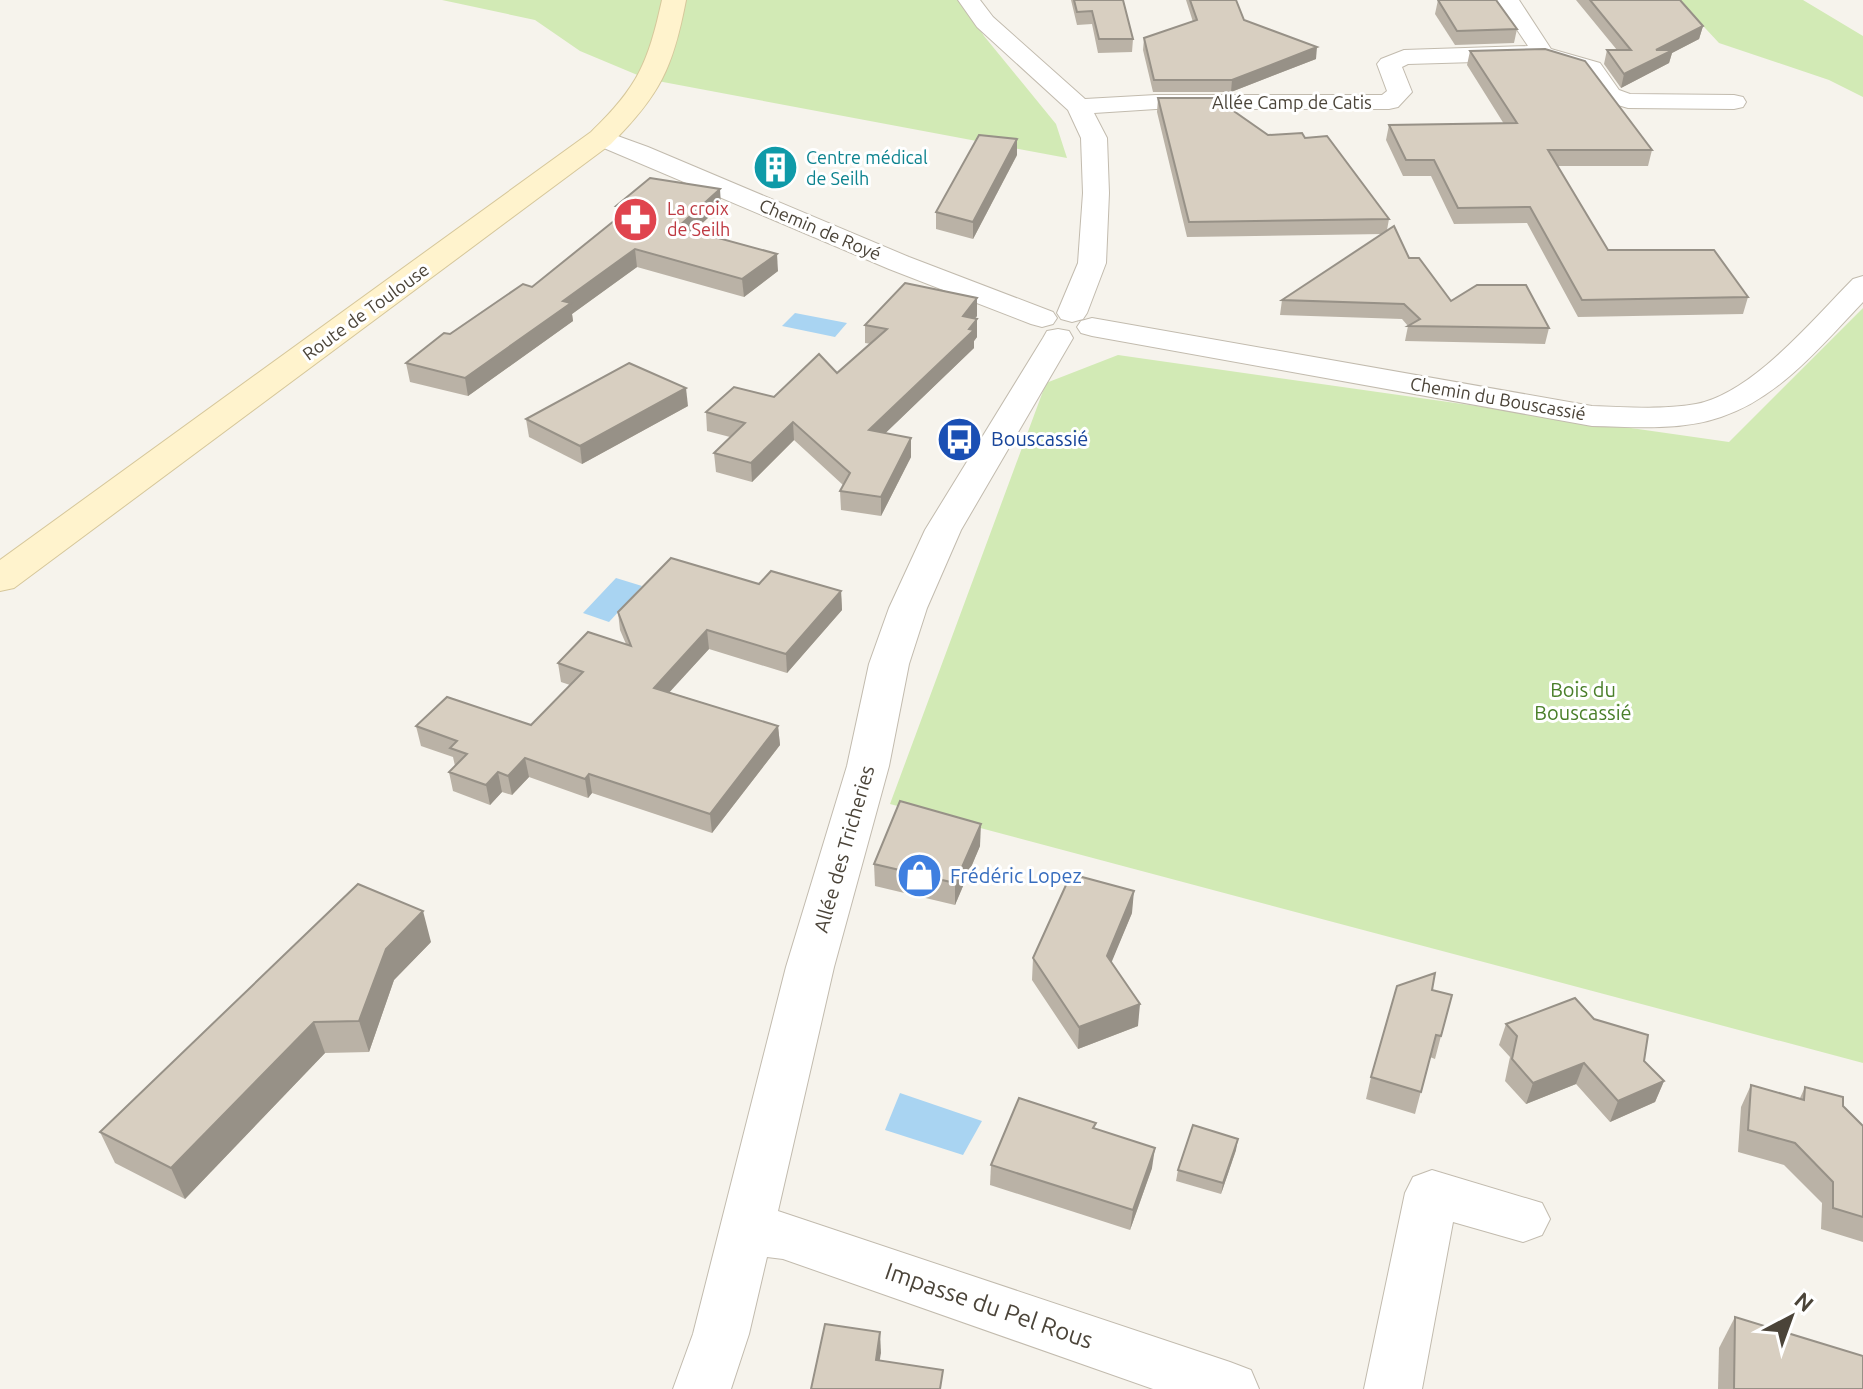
<svg xmlns="http://www.w3.org/2000/svg" width="1863" height="1389" viewBox="0 0 1863 1389" font-family="Ubuntu,sans-serif">
	<rect width="100%" height="100%" fill="#f6f3ec"/>
	<g fill="#d2eab5">
		<polygon points="442,0 962,0 984,36 1056,124 1067,158 647,79 580,51 535,20"/>
		<polygon points="1679,0 1803,0 1863,36 1863,97 1829,80 1719,43"/>
		<polygon points="1863,308 1863,1063 890,804 1046,383 1118,355 1729,442"/>
	</g>
	<g fill="#a9d4f2">
		<polygon points="795,313 847,323 835,337 782,326"/>
		<polygon points="616,578 642,586 609,622 583,613"/>
		<polygon points="900,1093 982,1121 963,1155 885,1130"/>
	</g>
	<g fill="none" stroke-linecap="round" stroke-linejoin="round">
		<defs>
			<g id="minor">
				<polygon points="958,0 980,0 993,17 1085,99 1156,95 1382,95 1387,91 1377,64 1381,59 1404,50 1528,46 1497,0 1519,0 1551,49 1600,63 1619,90 1630,94 1734,95 1743,97 1746,102 1743,107 1734,109 1628,108 1601,100 1583,73 1539,60 1408,64 1402,67 1412,92 1398,107 1389,109 1156,109 1094,113 1107,138 1109,193 1106,263 1087,313 1083,319 1072,322 1061,319 1057,313 1078,263 1083,193 1081,138 1068,110 977,27"/>
				<polygon points="601,130 648,147 909,257 1053,312 1057,318 1053,324 1042,327 1031,324 889,269 592,143 588,138 592,133"/>
				<path d="M1863,276V302C1822,345 1779,398 1721,417C1681,431 1634,427 1592,426L1092,336L1081,333L1077,327L1081,321L1092,318L1592,406C1626,407 1663,410 1696,404C1753,393 1813,319 1853,279Z"/>
				<polygon points="1058,329 1069,331 1073,338 961,530 927,608 909,664 889,766 834,967 778,1211 1230,1362 1251,1370 1259,1389 1153,1389 783,1259 767,1257 749,1334 731,1389 673,1389 693,1334 786,967 847,766 869,664 889,608 925,530 1043,338 1047,331"/>
				<polygon points="1432,1170 1542,1203 1550,1219 1542,1235 1523,1242 1453,1222 1422,1389 1364,1389 1405,1193 1413,1177"/>
			</g>
			<path id="secondary" d="M662,0H686C673,68 660,95 611,144L14,588L0,591V560L591,132C638,87 648,63 662,0Z"/>
		</defs>
		<use href="#minor" stroke="#c2bbae" stroke-width="2"/>
		<use href="#secondary" stroke="#d6c79b" stroke-width="2"/>
		<use href="#minor" fill="#fff" fill-rule="evenodd"/>
		<use href="#secondary" fill="#fff3cd" fill-rule="evenodd"/>
	</g>
	<g fill="#bab2a6">
		<polygon points="1071,0 1123,0 1133,39 1132,52 1098,53 1092,24 1077,25"/>
		<polygon points="1186,0 1236,0 1244,20 1316,59 1231,92 1153,92 1143,50 1144,38 1193,22"/>
		<polygon points="1438,0 1517,29 1514,43 1455,45 1435,14"/>
		<polygon points="1576,0 1680,0 1703,26 1699,39 1672,53 1669,63 1621,88 1604,64 1607,50 1617,50"/>
		<polygon points="1470,51 1652,150 1648,166 1557,166 1608,250 1748,297 1743,314 1578,317 1527,223 1454,224 1431,176 1403,176 1386,140 1389,125 1504,124 1467,65"/>
		<polygon points="1158,98 1268,135 1305,138 1389,219 1387,230 1409,258 1451,301 1549,328 1545,344 1405,341 1408,326 1402,319 1280,315 1282,300 1383,234 1187,237 1157,112"/>
		<polygon points="1017,155 973,239 936,229 936,212"/>
		<polygon points="616,206 721,206 694,231 778,271 744,297 637,267 572,314 573,321 468,396 410,382 406,363 450,334 532,287 617,219"/>
		<polygon points="977,316 975,318 977,337 974,341 974,348 885,433 911,457 881,516 841,510 840,491 843,485 794,440 752,482 716,472 714,453 730,437 707,431 706,412 774,397 837,373 871,344 865,343 865,325"/>
		<polygon points="688,406 582,464 529,437 526,419"/>
		<polygon points="759,584 841,591 842,610 787,673 709,649 669,692 778,726 780,745 712,833 592,793 588,798 529,777 512,795 502,792 490,805 453,791 449,772 455,766 453,757 421,746 416,726 531,725 570,685 561,682 558,663 626,644 620,630 618,612"/>
		<polygon points="980,846 955,905 875,886 874,864"/>
		<polygon points="1132,913 1111,962 1138,1026 1078,1049 1032,980 1033,958"/>
		<polygon points="431,942 394,980 369,1052 325,1053 185,1199 115,1163 100,1132"/>
		<polygon points="1432,990 1441,1036 1435,1059 1430,1057 1415,1114 1366,1099 1371,1077"/>
		<polygon points="1594,1019 1644,1061 1664,1081 1655,1102 1610,1122 1576,1084 1526,1104 1505,1081 1510,1057 1499,1045 1506,1024"/>
		<polygon points="1751,1085 1800,1098 1805,1087 1843,1106 1863,1126 1863,1242 1821,1229 1822,1203 1784,1165 1738,1152 1741,1107"/>
		<polygon points="1095,1129 1152,1168 1130,1230 990,1185 991,1165"/>
		<polygon points="1236,1150 1221,1194 1176,1181 1178,1170"/>
		<polygon points="1735,1317 1863,1389 1718,1389 1719,1348"/>
	</g>
	<g fill="#979187">
		<polygon points="1703,26 1699,39 1672,53 1669,63 1621,88 1624,74 1656,50"/>
		<polygon points="1317,47 1316,59 1231,92 1232,80"/>
		<polygon points="1017,139 1017,155 973,239 973,222"/>
		<polygon points="720,189 721,206 679,244 678,227"/>
		<polygon points="635,249 637,267 572,314 573,321 468,396 465,378 563,301"/>
		<polygon points="777,254 778,271 744,297 742,279"/>
		<polygon points="977,298 977,316 962,334 963,316"/>
		<polygon points="977,319 977,337 974,341 974,348 869,449 869,430 969,329"/>
		<polygon points="686,388 688,406 582,464 580,446"/>
		<polygon points="793,422 794,440 752,482 751,463"/>
		<polygon points="911,438 911,457 881,516 881,497"/>
		<polygon points="841,591 842,610 787,673 786,654"/>
		<polygon points="707,630 709,649 656,707 654,688"/>
		<polygon points="778,726 780,745 712,833 710,814"/>
		<polygon points="525,758 529,777 512,795 508,776"/>
		<polygon points="498,772 502,792 490,805 486,785"/>
		<polygon points="589,774 592,793 588,798 585,779"/>
		<polygon points="981,824 980,846 955,905 955,883"/>
		<polygon points="1134,891 1132,913 1105,978 1107,956"/>
		<polygon points="423,911 431,942 394,980 369,1052 359,1021 386,949"/>
		<polygon points="1140,1004 1138,1026 1078,1049 1079,1027"/>
		<polygon points="314,1022 325,1053 185,1199 171,1168"/>
		<polygon points="1584,1063 1576,1084 1526,1104 1533,1083"/>
		<polygon points="1664,1081 1655,1102 1610,1122 1618,1101"/>
		<polygon points="1238,1139 1236,1150 1221,1194 1223,1183"/>
		<polygon points="1155,1148 1152,1168 1130,1230 1133,1210"/>
		<polygon points="880,1332 881,1353 876,1381 876,1360"/>
	</g>
	<g fill="#d8cfc1" stroke="#979187" stroke-width="2">
		<polygon points="1074,0 1123,0 1133,39 1099,39 1092,11 1077,12"/>
		<polygon points="1190,0 1236,0 1244,20 1317,47 1232,80 1154,80 1144,38 1197,20"/>
		<polygon points="1438,0 1496,0 1517,29 1457,31"/>
		<polygon points="1590,0 1680,0 1703,26 1656,50 1673,50 1624,74 1607,50 1631,50"/>
		<polygon points="1545,49 1585,61 1652,150 1548,150 1608,250 1714,250 1748,297 1582,300 1530,207 1458,208 1434,160 1406,160 1389,125 1517,123 1470,51"/>
		<polygon points="1158,98 1215,98 1268,135 1302,133 1305,138 1327,136 1389,219 1189,222"/>
		<polygon points="979,135 1017,139 973,222 936,212"/>
		<polygon points="650,178 720,189 678,227 777,254 742,279 635,249 563,301 571,303 465,378 406,363 444,333 450,334 523,284 532,287 630,208 616,206"/>
		<polygon points="1394,226 1409,258 1419,258 1451,301 1477,285 1526,285 1549,328 1408,326 1420,319 1404,304 1282,300"/>
		<polygon points="905,283 977,298 963,316 977,319 969,329 974,330 869,430 911,438 881,497 840,491 850,473 793,422 751,463 714,453 745,423 706,412 734,387 774,397 819,354 837,373 887,329 865,325"/>
		<polygon points="629,363 686,388 580,446 526,419"/>
		<polygon points="671,558 759,584 771,571 841,591 786,654 707,630 654,688 778,726 710,814 589,774 585,779 525,758 508,776 498,772 486,785 449,772 467,754 450,748 457,741 416,726 447,697 531,725 583,672 558,663 588,632 631,646 618,612"/>
		<polygon points="900,801 981,824 955,883 874,864"/>
		<polygon points="1071,874 1134,891 1107,956 1140,1004 1079,1027 1033,958"/>
		<polygon points="358,884 423,911 386,949 359,1021 314,1022 171,1168 100,1132"/>
		<polygon points="1435,973 1432,990 1452,995 1441,1036 1436,1035 1421,1092 1371,1077 1397,986"/>
		<polygon points="1575,998 1594,1019 1648,1035 1644,1061 1664,1081 1618,1101 1584,1063 1533,1083 1512,1059 1517,1036 1506,1024"/>
		<polygon points="1751,1085 1804,1100 1805,1087 1843,1097 1843,1106 1863,1126 1863,1217 1833,1208 1833,1182 1795,1143 1748,1130"/>
		<polygon points="1019,1098 1096,1123 1093,1128 1155,1148 1133,1210 991,1165"/>
		<polygon points="1193,1125 1238,1139 1223,1183 1178,1170"/>
		<polygon points="1735,1317 1863,1356 1863,1389 1734,1389"/>
		<polygon points="825,1324 880,1332 876,1360 943,1370 940,1389 811,1389"/>
	</g>
	<defs>
		<symbol id="building-disc" viewBox="-11 -11 22 22"><circle r="9.5" fill="#0f9aa8" stroke="#fff"/><path d="M-4-6H4V6H1V3H-1V6H-4ZM-2.5-4.3h1.7v1.8h-1.7ZM.8-4.3h1.7v1.8H.8ZM-2.5-1h1.7V.8h-1.7ZM.8-1h1.7V.8H.8Z" fill="#fff"/></symbol>
		<symbol id="pharmacy-disc" viewBox="-11 -11 22 22"><circle r="9.5" fill="#e0444e" stroke="#fff"/><path d="M-2-6h4v4h4v4h-4v4h-4v-4h-4v-4h4Z" fill="#fff"/></symbol>
		<symbol id="bus-disc" viewBox="-11 -11 22 22"><circle r="9.5" fill="#1a4fb4" stroke="#fff"/><path d="M-5-6H5V4H4V6H2V4H-2V6H-4V4H-5ZM-3.5-4V0h7V-4ZM-3.5 1.2v1.5H-2V1.2ZM2 1.2v1.5H3.5V1.2Z" fill="#fff"/></symbol>
		<symbol id="shop-disc" viewBox="-11 -11 22 22"><circle r="9.5" fill="#3f7fe0" stroke="#fff"/><path d="M-5-2.5h2.3a2.7 3.5 0 0 1 5.4 0H5L5.5 6h-11ZM-1.5-2.5h3a1.5 2.3 0 0 0-3 0Z" fill="#fff"/></symbol>
	</defs>
	<g fill-rule="evenodd">
		<use href="#building-disc" x="750" y="142" width="51" height="51"/>
		<use href="#pharmacy-disc" x="610" y="194" width="51" height="51"/>
		<use href="#bus-disc" x="934" y="414" width="51" height="51"/>
		<use href="#shop-disc" x="894" y="850" width="51" height="51"/>
	</g>
	<g text-anchor="middle" stroke-width="6" stroke-linejoin="round" paint-order="stroke">
		<g font-size="18" fill="#4b4439" stroke="#fff">
			<text x="1292" y="109">Allée Camp de Catis</text>
			<text transform="translate(820 230) rotate(23)" y="6">Chemin de Royé</text>
			<text transform="translate(366 312) rotate(-36)" y="6">Route de Toulouse</text>
			<text transform="translate(1498 399) rotate(10)" y="6">Chemin du Bouscassié</text>
		</g>
		<g font-size="18" fill="#0d838f" stroke="#fff" text-anchor="start">
			<text x="806" y="164">Centre médical<tspan x="806" dy="21">de Seilh</tspan></text>
		</g>
		<g font-size="18" fill="#be3a42" stroke="#fff" text-anchor="start">
			<text x="667" y="215">La croix<tspan x="667" dy="21">de Seilh</tspan></text>
		</g>
		<g font-size="20" fill="#164399" stroke="#fff" text-anchor="start">
			<text x="991" y="446">Bouscassié</text>
		</g>
		<g font-size="20" fill="#4a7f2a" stroke="#fff">
			<text x="1583" y="697">Bois du<tspan x="1583" dy="23">Bouscassié</tspan></text>
		</g>
		<g font-size="20" fill="#4b4439" stroke="#fff">
			<text transform="translate(844 849) rotate(-74)" y="7">Allée des Tricheries</text>
		</g>
		<g font-size="20" fill="#366cbe" stroke="#fff" text-anchor="start">
			<text x="950" y="883">Frédéric Lopez</text>
		</g>
		<g font-size="24" fill="#4b4439" stroke="#fff">
			<text transform="translate(989 1306) rotate(19)" y="8">Impasse du Pel Rous</text>
		</g>
	</g>
	<g transform="translate(1791 1317) rotate(41)" stroke="#ffffff" stroke-width="6" paint-order="stroke">
	<path d="M0-6L14 30L0 20L-14 30Z" fill="#4b4439"/>
	<text y="-12" font-size="22" font-weight="bold" text-anchor="middle" fill="#4b4439">N</text>
	</g>
</svg>
